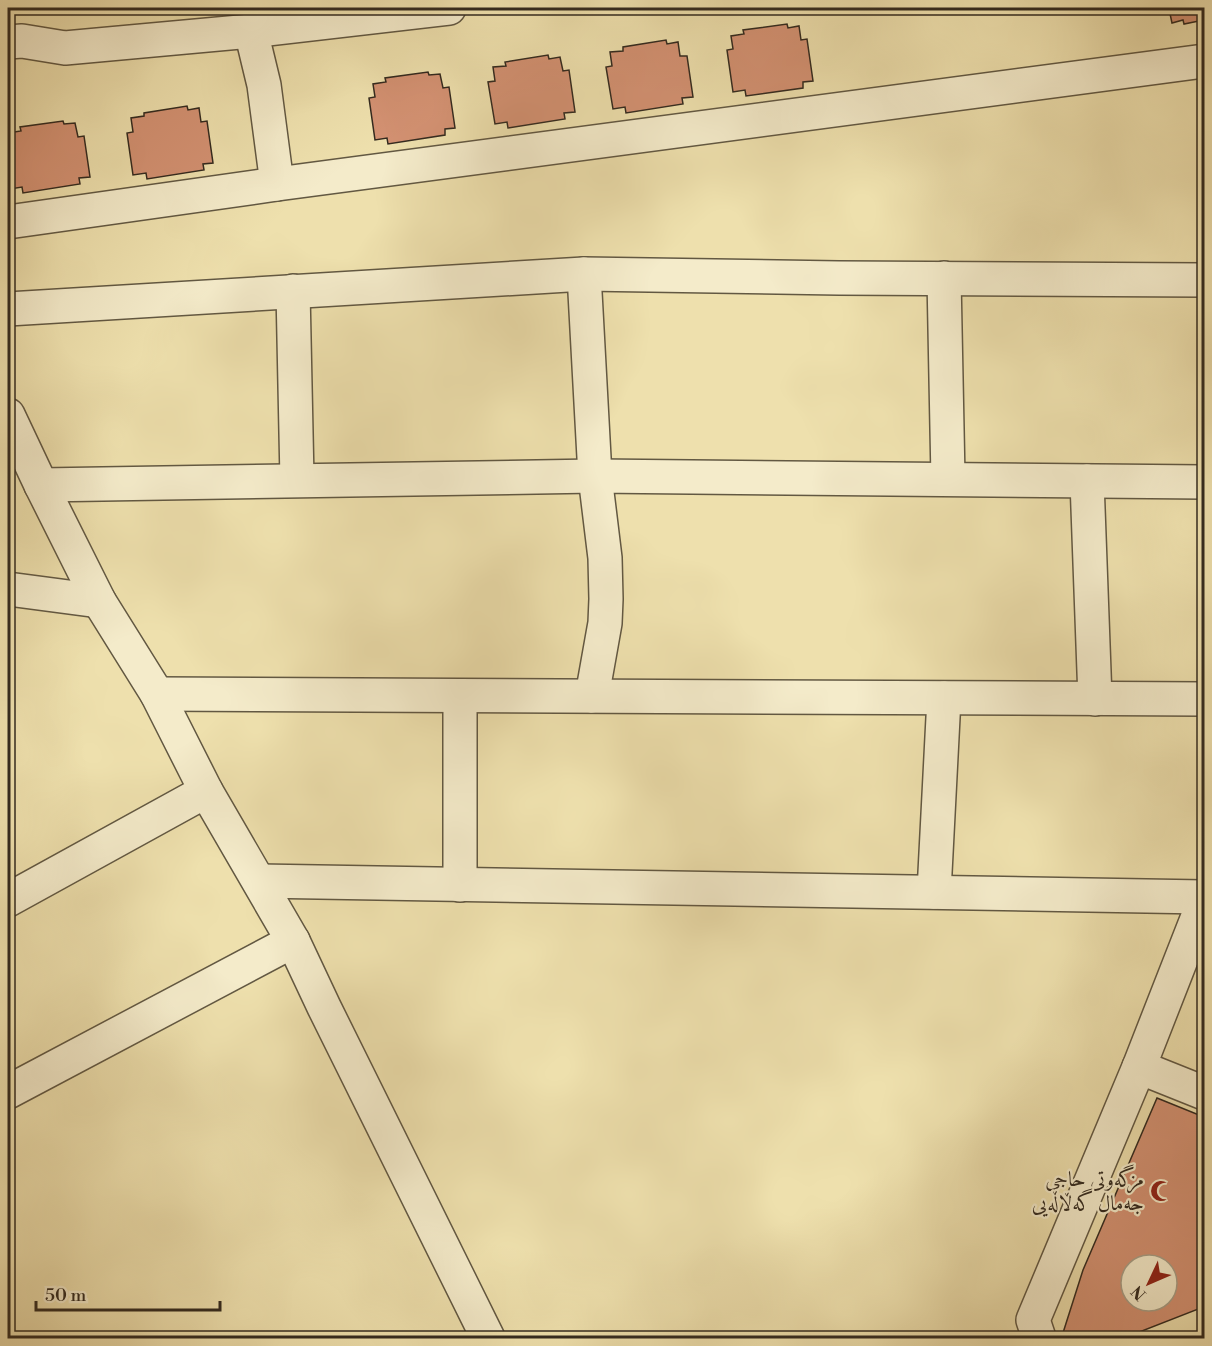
<svg xmlns="http://www.w3.org/2000/svg" width="1212" height="1346" viewBox="0 0 1212 1346" font-family="'Libre Bodoni',Amiri,serif">
	<rect width="100%" height="100%" fill="#eee0ad"/>
	<filter id="stains"><feTurbulence type="fractalNoise" baseFrequency=".00333" numOctaves="4"/><feColorMatrix values="0 0 0 0 .2 0 0 0 0 .09 0 0 0 0 .02 0 0 0 .5 -.17"/></filter>
	<radialGradient id="worn" r=".72"><stop offset=".6" stop-color="#630" stop-opacity="0"/><stop offset="1" stop-color="#630" stop-opacity=".3"/></radialGradient>
	<g fill="#d39172" stroke="#332a1f" stroke-width="1.5" fill-rule="evenodd">
		<polygon points="1163,8 1204,8 1204,20 1184,24 1183,20 1172,23 1169,9 1163,9"/>
		<polygon points="787,24 788,28 799,26 801,40 807,39 813,81 803,82 803,88 746,96 745,90 733,92 727,50 733,49 731,36 744,34 743,30"/>
		<polygon points="666,40 667,44 678,42 680,56 687,56 693,97 682,98 683,104 626,113 625,107 613,109 606,67 612,66 610,52 623,51 623,47"/>
		<polygon points="548,55 549,59 560,57 563,71 569,70 575,112 564,113 565,119 508,128 507,122 495,124 488,82 495,81 493,67 506,66 505,62"/>
		<polygon points="428,72 429,75 440,74 443,88 449,87 455,128 445,129 445,135 388,144 387,138 375,140 369,98 375,97 373,84 386,82 385,78"/>
		<polygon points="187,106 188,110 199,108 201,122 207,121 213,163 203,164 204,170 147,179 146,173 133,175 127,133 133,132 131,118 144,116 144,113"/>
		<polygon points="63,121 64,124 75,123 78,137 84,136 90,177 79,178 80,184 23,193 22,187 10,189 8,173 8,146 10,146 8,133 21,131 20,127"/>
		<path d="M1157,1098L1204,1117V1304L1201,1308L1124,1338H1073L1062,1336L1083,1270ZM1131,1265H1167V1301H1131Z"/>
	</g>
	<g fill="none" stroke-linecap="round" stroke-linejoin="round">
		<defs>
			<g id="minor">
				<polyline points="251,31 264,85 277,184"/>
				<polyline points="8,42 22,41 65,48 251,31 449,8"/>
				<polyline points="8,222 277,184 1204,61"/>
				<polyline points="584,274 595,476 605,558 606,599 605,623 592,696"/>
				<polyline points="944,278 948,479"/>
				<polyline points="293,291 297,480"/>
				<polyline points="8,309 584,274 839,278 1204,280"/>
				<polyline points="8,415 41,485 99,601 157,694 206,791 293,941 324,1007 488,1338"/>
				<polyline points="1087,481 1095,699"/>
				<polyline points="41,485 595,476 1204,482"/>
				<polyline points="8,589 99,601"/>
				<polyline points="157,694 1204,699"/>
				<polyline points="460,696 460,885"/>
				<polyline points="259,881 1204,897"/>
				<polyline points="934,892 944,698"/>
				<polyline points="8,900 206,791"/>
				<polyline points="1204,901 1139,1067 1204,1093"/>
				<polyline points="8,1092 293,941"/>
				<polyline points="1039,1338 1033,1320 1139,1067"/>
			</g>
		</defs>
		<use href="#minor" stroke="#625842" stroke-width="36"/>
		<use href="#minor" stroke="#f4ebca" stroke-width="33"/>
	</g>
	<defs>
		<symbol id="mosque-bare" viewBox="-9 -9 18 18"><path d="M3.5-4.9A6 6 0 1 0 3.5 4.9A5 5 0 1 1 3.5-4.9Z" fill="#8f2418" stroke="#f4ebca" stroke-width="2.5" paint-order="stroke"/></symbol>
	</defs>
	<g fill-rule="evenodd">
		<use href="#mosque-bare" x="1146" y="1176" width="30" height="30"/>
	</g>
	<g text-anchor="middle" stroke-width="4.5" stroke-linejoin="round" paint-order="stroke">
		<g font-size="21" fill="#332a1f" stroke="#f4ebca" text-anchor="end">
			<text x="1144" y="1186">مزگەوتی حاجی<tspan x="1144" dy="24">جەمال گەڵاڵەیی</tspan></text>
		</g>
	</g>
	<rect width="1212" height="1346" fill="none" stroke="#eee0ad" stroke-width="30"/>
	<rect x="9" y="9" width="1194" height="1328" fill="none" stroke="#332a1f" stroke-width="3"/>
	<rect x="15" y="15" width="1182" height="1316" fill="none" stroke="#332a1f" stroke-width="1.5"/>
	<g transform="translate(1149 1283) rotate(226)"><circle r="28" fill="#f4ebca" stroke="#a79e86" stroke-width="1.5"/>
	<path d="M0-4.5L10 22L0 15L-10 22Z" fill="#8f2418"/>
	<text y="-9" font-size="16" font-weight="bold" text-anchor="middle" fill="#332a1f">N</text>
	</g>
	<path d="M36 1301v9h184v-9" fill="none" stroke="#332a1f" stroke-width="3"/>
	<text x="45" y="1301" font-size="18" fill="#332a1f" stroke="#f4ebca" stroke-width="4.5" paint-order="stroke">50 m</text>
	<rect width="100%" height="100%" filter="url(#stains)"/>
	<rect width="100%" height="100%" fill="url(#worn)"/>
</svg>
